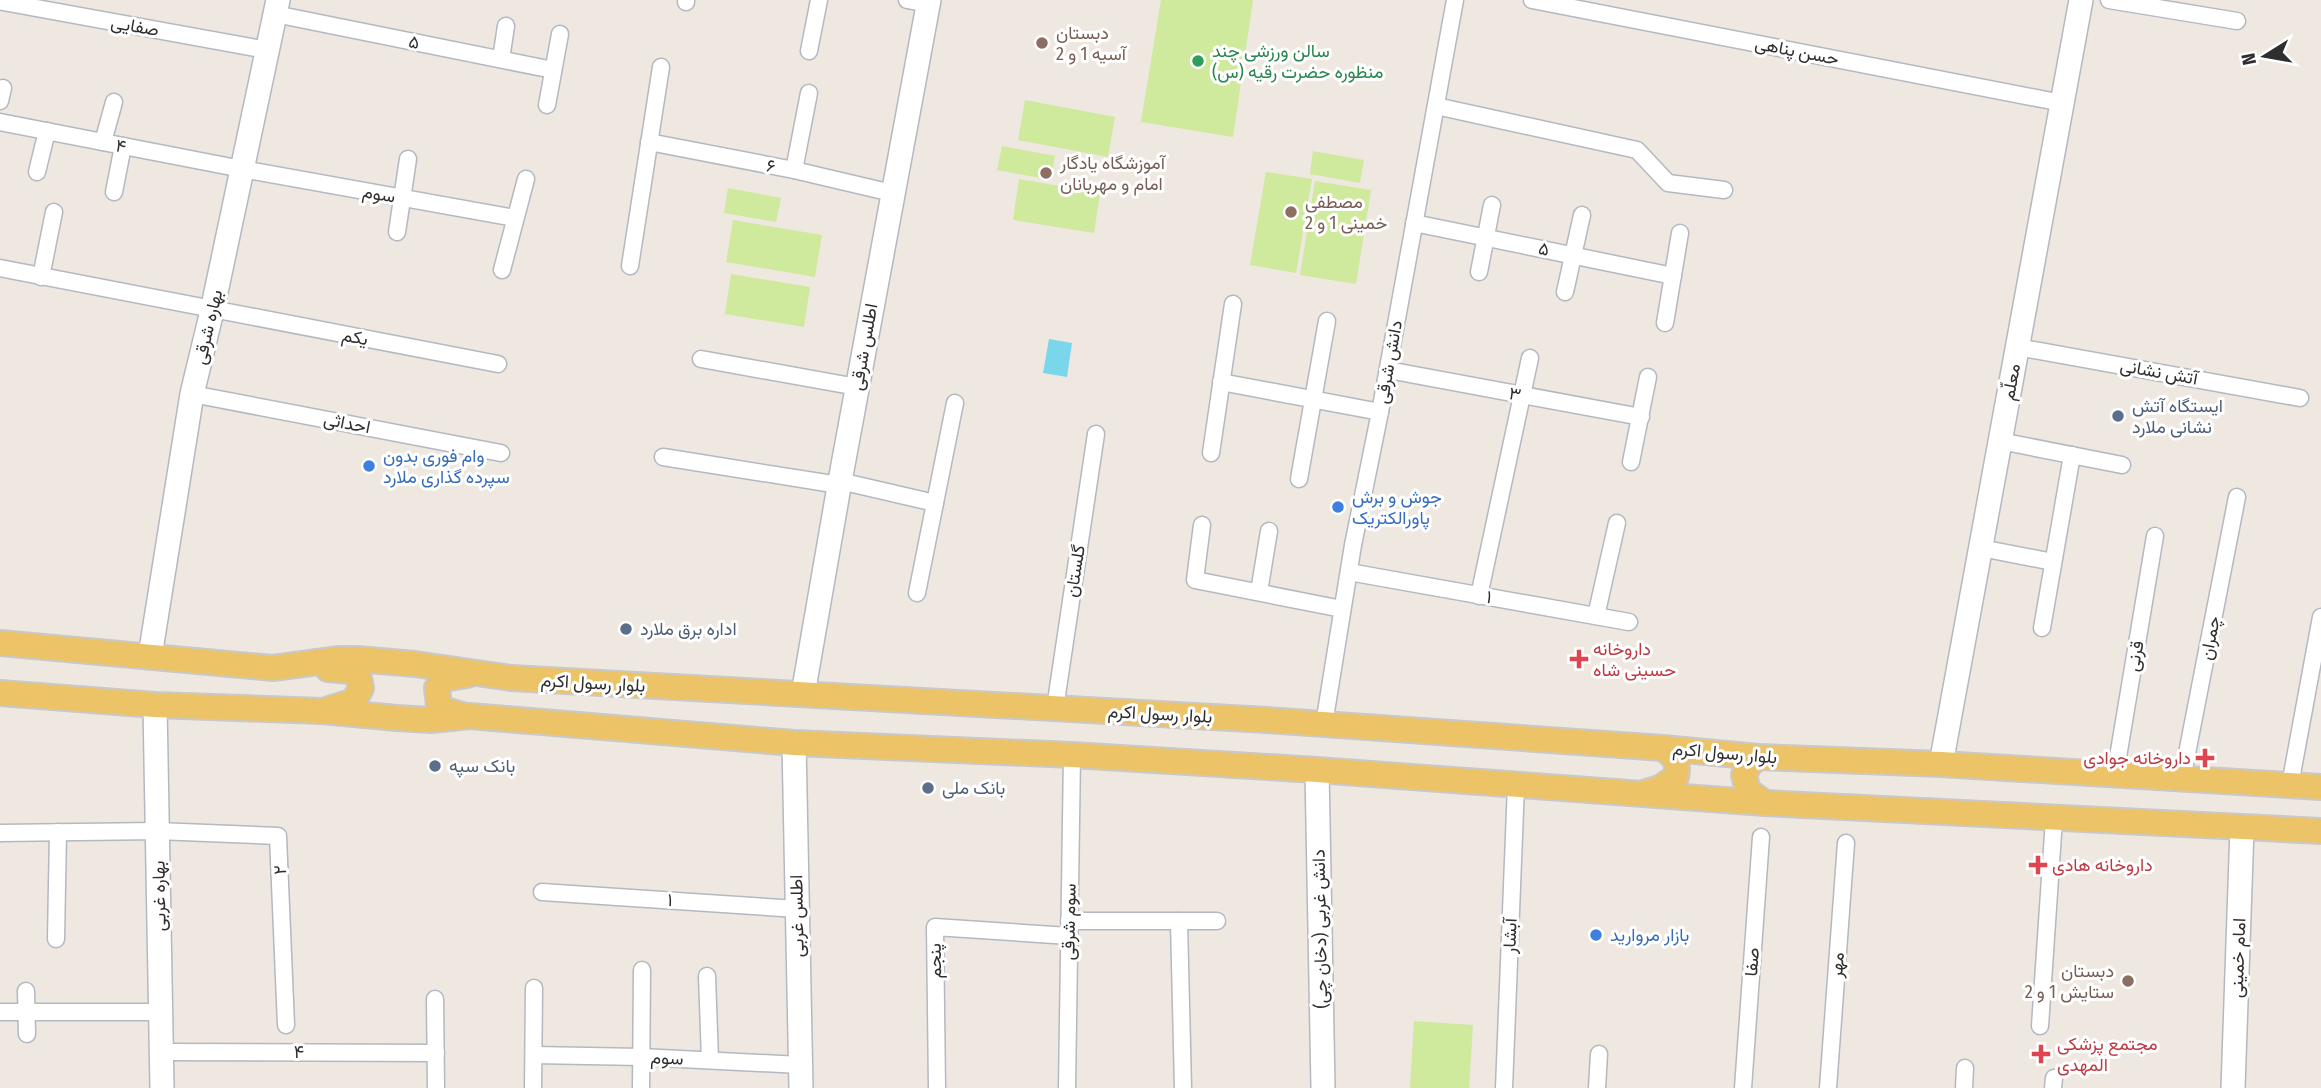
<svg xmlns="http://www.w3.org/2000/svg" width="2321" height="1088" viewBox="0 0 2321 1088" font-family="'Fira Sans Condensed',Vazirmatn,sans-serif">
	<rect width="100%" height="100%" fill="#eee8e1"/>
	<g fill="#cfe99d">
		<polygon points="1161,0 1253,0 1233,137 1141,122"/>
		<polygon points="1025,100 1115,117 1108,157 1018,140"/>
		<polygon points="1002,146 1055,156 1051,180 997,170"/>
		<polygon points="1313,151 1364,160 1360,183 1310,174"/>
		<polygon points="1266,172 1312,179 1296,273 1250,265"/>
		<polygon points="1019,179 1100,193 1094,233 1013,220"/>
		<polygon points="1315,181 1371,190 1356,284 1300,275"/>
		<polygon points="728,188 781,198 776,222 724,213"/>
		<polygon points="733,220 822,235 815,277 726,262"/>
		<polygon points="731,274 810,287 804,327 725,314"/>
		<polygon points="1414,1021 1473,1025 1469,1088 1410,1088"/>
	</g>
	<polygon fill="#79d6eb" points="1049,339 1072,343 1067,377 1043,373"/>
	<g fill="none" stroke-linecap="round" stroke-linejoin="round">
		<defs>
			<g id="street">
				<polyline points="907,0 929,4"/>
				<polyline points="1532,0 2062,103"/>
				<polyline points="2109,0 2237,21"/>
				<polyline points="3,2 267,50"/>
				<polyline points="686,2 686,0"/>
				<polyline points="275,14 553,70"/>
				<polyline points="809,51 819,0"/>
				<polyline points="501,59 506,26"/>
				<polyline points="0,101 3,88"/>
				<polyline points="547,105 560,34"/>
				<polyline points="1436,106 1637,150 1668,183 1724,190"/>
				<polyline points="0,122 242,169 515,218"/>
				<polyline points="103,142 114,102"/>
				<polyline points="649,142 794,170 892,193"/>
				<polyline points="794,170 809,93"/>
				<polyline points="37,172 47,131"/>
				<polyline points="114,192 123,146"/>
				<polyline points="1414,223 1673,276"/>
				<polyline points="397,232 408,159"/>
				<polyline points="630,266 661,67"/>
				<polyline points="0,268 498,364"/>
				<polyline points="502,270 526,179"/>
				<polyline points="1479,272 1492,205"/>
				<polyline points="41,277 54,212"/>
				<polyline points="1565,292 1582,215"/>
				<polyline points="1665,323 1680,233"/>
				<polyline points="2017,347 2300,398"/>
				<polyline points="701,359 857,387"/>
				<polyline points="1388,370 1641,417"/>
				<polyline points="1221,382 1380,412"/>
				<polyline points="192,394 501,453"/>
				<polyline points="2000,441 2122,465"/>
				<polyline points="1211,453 1233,304"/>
				<polyline points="663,457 839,485"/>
				<polyline points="1631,462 1648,377"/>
				<polyline points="1299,479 1327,321"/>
				<polyline points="840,481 935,503"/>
				<polyline points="1202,525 1195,580 1342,609"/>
				<polyline points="1981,548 2053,562"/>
				<polyline points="1349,572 1629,622"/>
				<polyline points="1259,592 1269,531"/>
				<polyline points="917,593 955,403"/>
				<polyline points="1479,596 1530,358"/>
				<polyline points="1596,616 1617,523"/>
				<polyline points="2042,628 2072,455"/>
				<polyline points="1055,708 1096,434"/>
				<polyline points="1324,724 1353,545 1380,412 1455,0"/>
				<polyline points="2115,775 2155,536"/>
				<polyline points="2182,779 2237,497"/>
				<polyline points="2290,785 2321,617"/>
				<polyline points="0,833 157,831 278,836 286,1025"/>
				<polyline points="542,892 797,909"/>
				<polyline points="1069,921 1217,921"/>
				<polyline points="1179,921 1183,1088"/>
				<polyline points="56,939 58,832"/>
				<polyline points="707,976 710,1060"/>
				<polyline points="26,991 27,1034"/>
				<polyline points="435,999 436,1088"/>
				<polyline points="0,1012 161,1012"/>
				<polyline points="2040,1026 2054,819"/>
				<polyline points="162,1052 436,1053"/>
				<polyline points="534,1055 641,1057 800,1065"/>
				<polyline points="533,1088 534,988"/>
				<polyline points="641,1088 642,970"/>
				<polyline points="937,1088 935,927 1069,936"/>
				<polyline points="1067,1088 1072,755"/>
				<polyline points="1504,1088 1516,785"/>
				<polyline points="1597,1088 1599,1054"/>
				<polyline points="1743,1088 1761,837"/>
				<polyline points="1828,1088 1846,843"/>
				<polyline points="1964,1088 1965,1068"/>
				<polyline points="2053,1088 2054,1078"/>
			</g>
			<g id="secondary">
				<polyline points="150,656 192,394 212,311 278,0"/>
				<polyline points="803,694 840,481 929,0"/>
				<polyline points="155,705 162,1088"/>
				<polyline points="794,743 801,1088"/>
				<polyline points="1941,764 2081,0"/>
				<polyline points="1317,770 1323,1088"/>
				<polyline points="2233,1088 2242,828"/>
			</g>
			<g id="primary">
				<polyline points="0,643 273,668 340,659 357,659 415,664 511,678 1267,720 1663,748 1758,757 1941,764 2321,787"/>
				<polyline points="0,693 155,705 322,711 397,718 431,720 470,716 794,743 1072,755 1317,770 1765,803 2321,831"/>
				<polyline points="326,710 354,701 361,688 358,674 350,671 328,669"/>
				<polyline points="466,716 448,711 439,706 437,688 443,679 467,675"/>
				<polyline points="1758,757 1749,765 1744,775 1748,791 1765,803"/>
				<path d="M1647,792L1660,788L1676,777C1679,762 1675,757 1663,748"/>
			</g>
		</defs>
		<use href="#street" stroke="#b4b8c0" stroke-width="19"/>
		<use href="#secondary" stroke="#b4b8c0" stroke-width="26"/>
		<use href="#primary" stroke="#c9c9c9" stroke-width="28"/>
		<use href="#street" stroke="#fff" stroke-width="16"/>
		<use href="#secondary" stroke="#fff" stroke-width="23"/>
		<use href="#primary" stroke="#edc368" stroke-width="24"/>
	</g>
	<g fill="#8d6e63" stroke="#fff" stroke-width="2.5">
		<circle cx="1042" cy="43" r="7"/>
		<circle cx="1046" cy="173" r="7"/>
		<circle cx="1291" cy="212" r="7"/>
		<circle cx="2128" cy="981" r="7"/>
	</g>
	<circle fill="#2e9e5b" stroke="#fff" stroke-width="2.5" cx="1198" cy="61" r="7"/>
	<g fill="#5c6f8a" stroke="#fff" stroke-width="2.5">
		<circle cx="2118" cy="416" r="7"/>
		<circle cx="626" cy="629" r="7"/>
		<circle cx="435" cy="766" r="7"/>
		<circle cx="928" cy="788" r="7"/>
	</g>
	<g fill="#3f7fe0" stroke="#fff" stroke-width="2.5">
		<circle cx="369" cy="466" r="7"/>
		<circle cx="1338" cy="507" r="7"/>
		<circle cx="1596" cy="935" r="7"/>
	</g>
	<g fill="#e0444e" stroke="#fff" stroke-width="2.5">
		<path d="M1575.5 648.5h7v7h7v7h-7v7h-7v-7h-7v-7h7z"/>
		<path d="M2201.5 747.5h7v7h7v7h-7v7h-7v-7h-7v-7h7z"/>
		<path d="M2034.5 854.5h7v7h7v7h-7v7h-7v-7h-7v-7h7z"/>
		<path d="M2037.5 1043.5h7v7h7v7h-7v7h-7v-7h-7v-7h7z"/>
	</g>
	<g text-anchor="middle" stroke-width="6" stroke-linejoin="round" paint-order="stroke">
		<g font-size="18" fill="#2e2e2e" stroke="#fff">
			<text transform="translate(135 26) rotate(10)" y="6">صفایی</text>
			<text transform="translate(414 42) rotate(11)" y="6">۵</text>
			<text transform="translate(1797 51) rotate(11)" y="6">حسن پناهی</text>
			<text transform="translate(121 146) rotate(11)" y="6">۴</text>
			<text transform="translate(771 166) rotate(11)" y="6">۶</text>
			<text transform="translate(379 194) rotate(10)" y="6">سوم</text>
			<text transform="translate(1544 249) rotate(12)" y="6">۵</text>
			<text transform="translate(208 327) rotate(-77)" y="6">بهاره شرقی</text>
			<text transform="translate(355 337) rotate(11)" y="6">یکم</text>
			<text transform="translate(864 347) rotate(-80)" y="6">اطلس شرقی</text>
			<text transform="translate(1389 362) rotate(-80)" y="6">دانش شرقی</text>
			<text transform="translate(2159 372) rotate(10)" y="6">آتش نشانی</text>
			<text transform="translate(2011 382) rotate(-80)" y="6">معلّم</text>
			<text transform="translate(1515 394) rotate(11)" y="6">۳</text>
			<text transform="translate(347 423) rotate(11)" y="6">احداثی</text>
			<text transform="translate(1075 571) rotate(-81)" y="6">گلستان</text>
			<text transform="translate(1489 597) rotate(10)" y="6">۱</text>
			<text transform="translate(2210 638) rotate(-79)" y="6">چمران</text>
			<text transform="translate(2135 656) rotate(-80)" y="6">قرنی</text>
			<text transform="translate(593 683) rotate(3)" y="6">بلوار رسول اکرم</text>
			<text transform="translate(1160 714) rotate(3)" y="6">بلوار رسول اکرم</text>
			<text transform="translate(1725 753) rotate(5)" y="6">بلوار رسول اکرم</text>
			<text transform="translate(280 870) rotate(-92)" y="6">۲</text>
			<text transform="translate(159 896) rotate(-91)" y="6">بهاره غربی</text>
			<text transform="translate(670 900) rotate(4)" y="6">۱</text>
			<text transform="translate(797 916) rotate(-91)" y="6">اطلس غربی</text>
			<text transform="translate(1069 922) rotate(-89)" y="6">سوم شرقی</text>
			<text transform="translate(1320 929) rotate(-91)" y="6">دانش غربی (دخان چی)</text>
			<text transform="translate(1510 936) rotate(-88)" y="6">آبشار</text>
			<text transform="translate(2238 958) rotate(-88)" y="6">امام خمینی</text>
			<text transform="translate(935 961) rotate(-91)" y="6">پنجم</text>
			<text transform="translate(1752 962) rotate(-86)" y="6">صفا</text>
			<text transform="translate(1837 965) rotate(-86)" y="6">مهر</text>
			<text x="299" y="1058">۴</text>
			<text transform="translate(667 1058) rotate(3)" y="6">سوم</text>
		</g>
		<g font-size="18" fill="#785e54" stroke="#fff" text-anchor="start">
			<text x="1056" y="39">دبستان<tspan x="1056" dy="21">آسیه 1 و 2</tspan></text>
			<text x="1060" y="169">آموزشگاه یادگار<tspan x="1060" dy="21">امام و مهربانان</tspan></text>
			<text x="1305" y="208">مصطفی<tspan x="1305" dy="21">خمینی 1 و 2</tspan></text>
			<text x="2114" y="977" text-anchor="end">دبستان<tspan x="2114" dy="21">ستایش 1 و 2</tspan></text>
		</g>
		<g font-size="18" fill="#27864d" stroke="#fff" text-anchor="start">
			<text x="1212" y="57">سالن ورزشی چند<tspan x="1212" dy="21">منظوره حضرت رقیه (س)</tspan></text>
		</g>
		<g font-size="18" fill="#4e5e75" stroke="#fff" text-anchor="start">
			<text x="2132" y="412">ایستگاه آتش<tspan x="2132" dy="21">نشانی ملارد</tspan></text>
			<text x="640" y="635">اداره برق ملارد</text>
			<text x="449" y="772">بانک سپه</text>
			<text x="942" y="794">بانک ملی</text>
		</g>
		<g font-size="18" fill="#366cbe" stroke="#fff" text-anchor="start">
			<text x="383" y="462">وام فوری بدون<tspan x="383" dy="21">سپرده گذاری ملارد</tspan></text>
			<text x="1352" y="503">جوش و برش<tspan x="1352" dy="21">پاورالکتریک</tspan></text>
			<text x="1610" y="941">بازار مروارید</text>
		</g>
		<g font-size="18" fill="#be3a42" stroke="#fff" text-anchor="start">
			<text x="1593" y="655">داروخانه<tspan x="1593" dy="21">حسینی شاه</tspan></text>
			<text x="2191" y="764" text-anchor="end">داروخانه جوادی</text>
			<text x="2052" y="871">داروخانه هادی</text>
			<text x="2057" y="1050">مجتمع پزشکی<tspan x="2057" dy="21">المهدی</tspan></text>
		</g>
	</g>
	<g transform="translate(2265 56) rotate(259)" stroke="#ffffff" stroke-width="5" paint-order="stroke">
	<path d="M0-5L12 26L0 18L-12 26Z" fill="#2e2e2e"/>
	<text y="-10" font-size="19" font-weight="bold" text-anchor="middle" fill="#2e2e2e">N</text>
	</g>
</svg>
